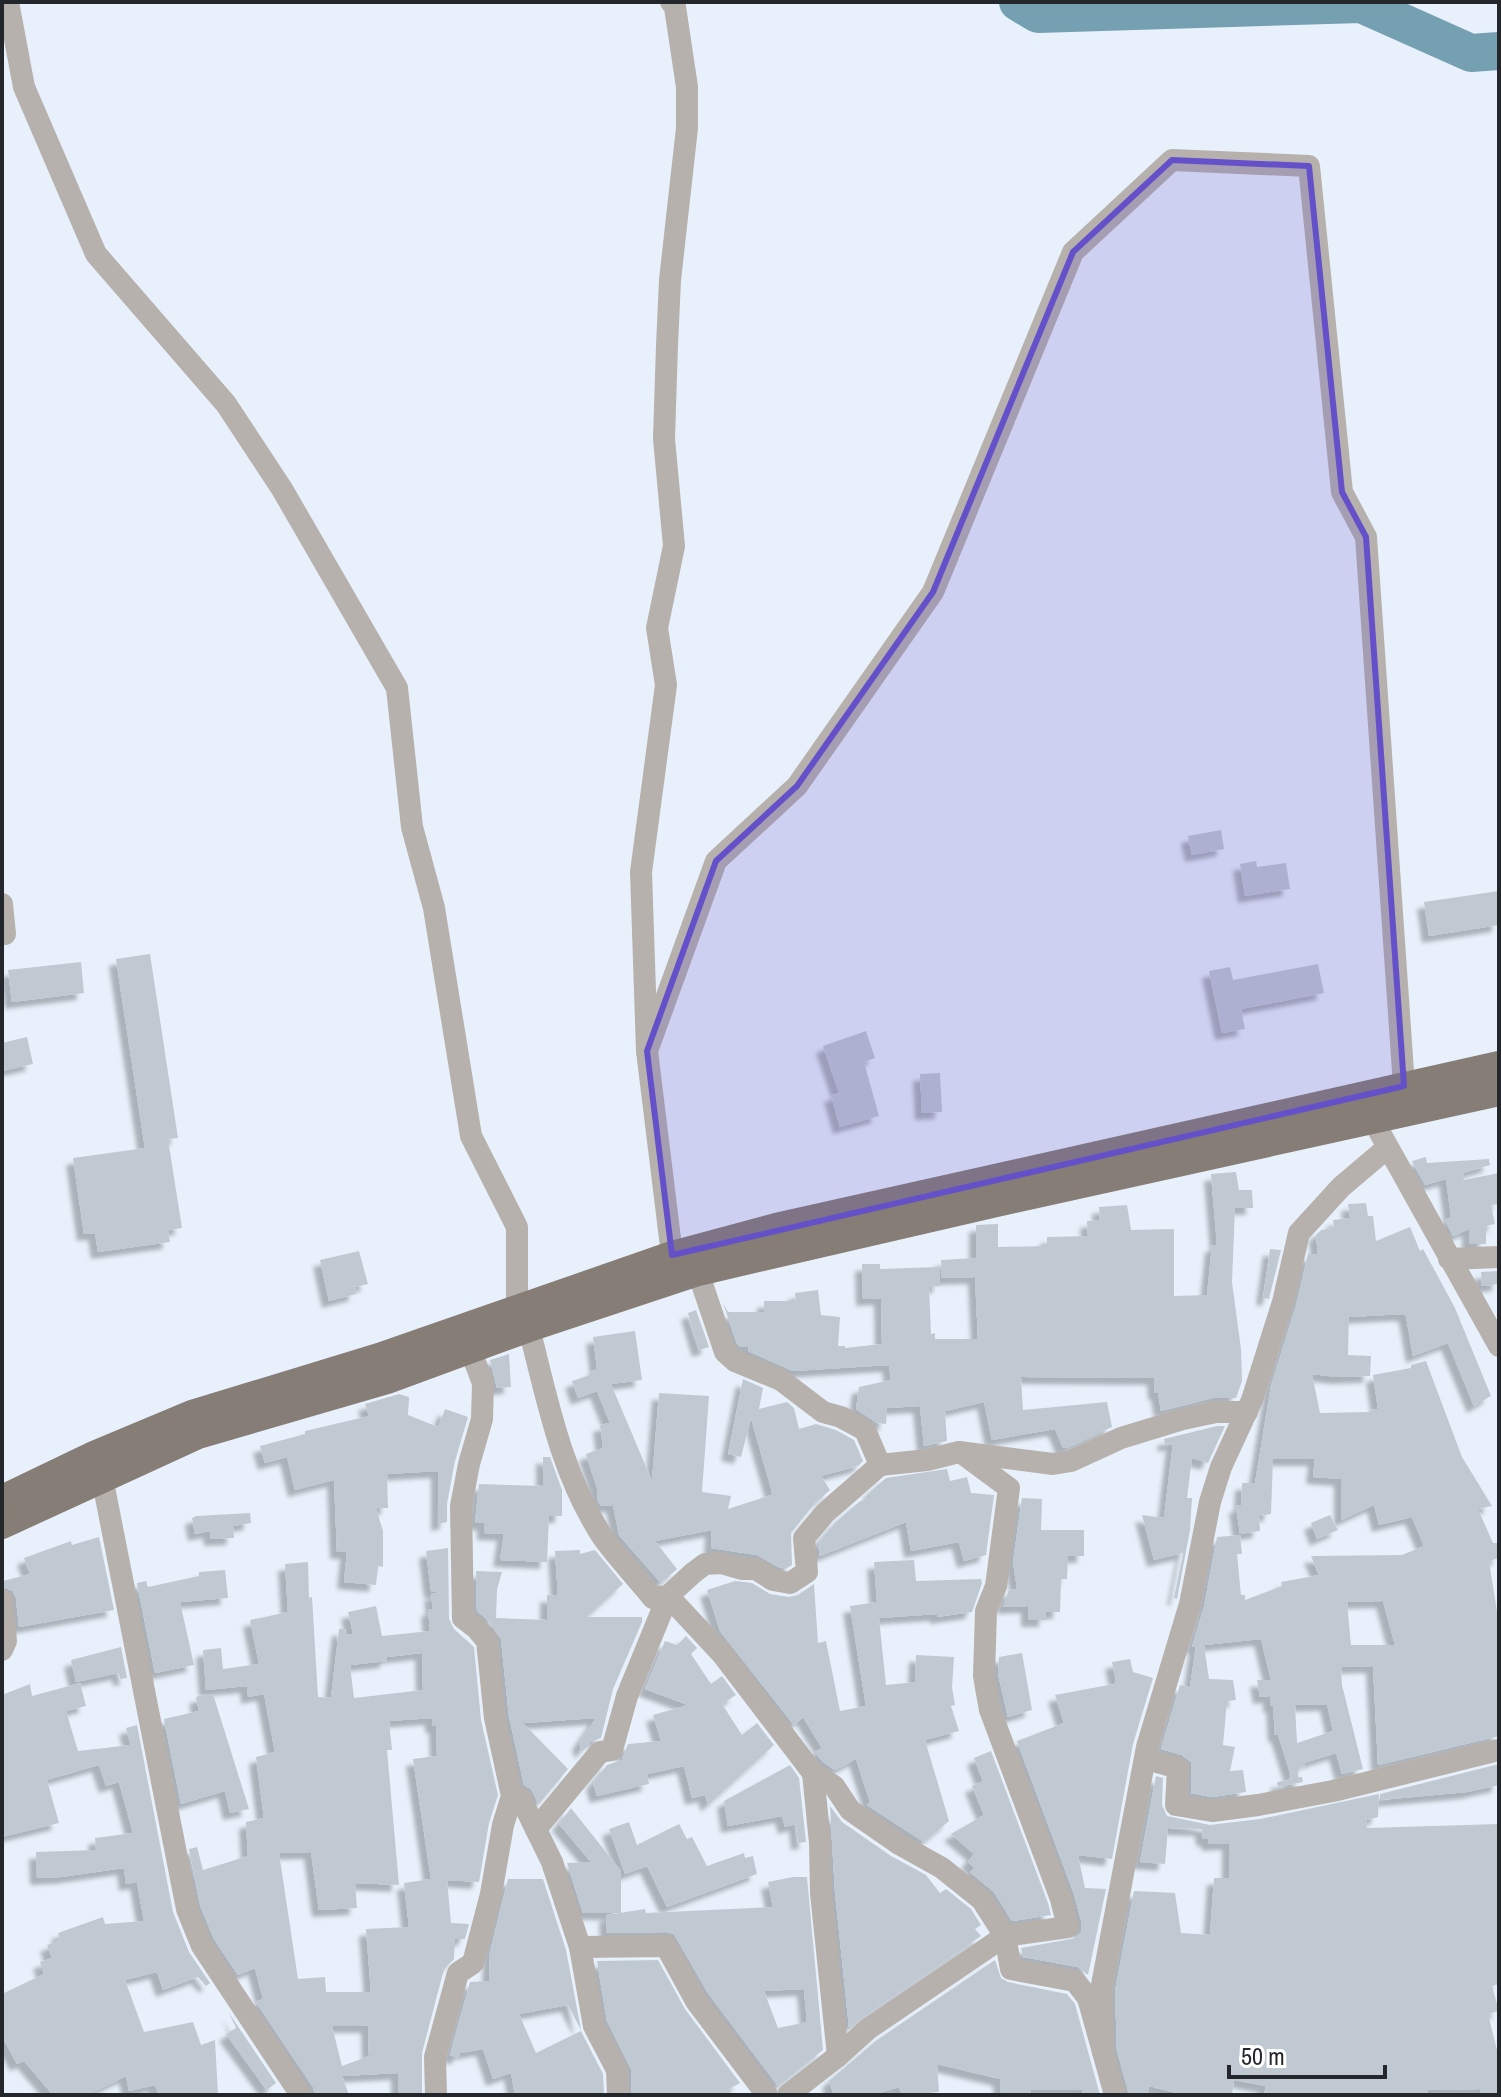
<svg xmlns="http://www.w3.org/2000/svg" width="1501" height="2097" viewBox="0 0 1501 2097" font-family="'Archivo Narrow',sans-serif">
	<defs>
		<filter id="shadow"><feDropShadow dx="-7" dy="7" stdDeviation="2" flood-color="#0004"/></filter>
	</defs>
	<rect width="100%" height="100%" fill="#e8f1fb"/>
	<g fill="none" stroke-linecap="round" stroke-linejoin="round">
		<polyline stroke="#75a0b1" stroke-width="38" points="1018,2 1038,14 1361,4 1471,53 1499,51"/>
	</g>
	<g fill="#c0c9d2" fill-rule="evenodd" filter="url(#shadow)">
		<polygon points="1221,830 1224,849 1192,855 1188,836"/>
		<polygon points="1256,861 1257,867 1286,863 1290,889 1245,896 1240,864"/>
		<polygon points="1499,891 1499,925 1429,936 1424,902"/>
		<polygon points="150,954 178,1138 168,1139 182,1228 168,1230 170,1242 98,1252 95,1233 84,1234 73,1158 145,1148 116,959"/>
		<polygon points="81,962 84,993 12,1002 8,970"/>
		<polygon points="1318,964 1324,993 1241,1009 1245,1029 1222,1033 1209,971 1230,967 1233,980"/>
		<polygon points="866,1031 875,1058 864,1062 879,1116 840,1127 831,1095 839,1093 823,1046"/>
		<polygon points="27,1037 33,1064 2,1071 2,1043"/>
		<polygon points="940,1073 942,1112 922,1113 920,1074"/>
		<polygon points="1426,1157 1427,1163 1489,1159 1490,1165 1463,1173 1464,1180 1499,1173 1499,1204 1491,1205 1495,1224 1486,1226 1486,1244 1469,1244 1469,1229 1453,1236 1445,1220 1451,1217 1446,1179 1425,1185 1412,1161"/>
		<polygon points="1236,1172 1239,1190 1252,1190 1253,1208 1235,1208 1232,1282 1241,1349 1242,1381 1236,1398 1213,1398 1161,1411 1158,1393 1155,1393 1154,1378 1021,1377 1023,1410 1107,1402 1112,1427 1067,1448 1063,1448 1055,1429 992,1440 984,1402 945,1411 947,1441 924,1446 920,1406 887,1408 886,1424 877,1423 856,1409 859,1387 891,1380 889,1365 793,1371 748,1351 749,1347 740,1347 737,1344 723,1303 728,1312 764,1312 764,1301 796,1301 795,1293 818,1290 821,1315 840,1317 838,1346 845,1346 845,1348 882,1344 881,1298 863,1299 862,1264 880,1264 880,1269 939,1267 940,1286 929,1287 931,1334 935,1333 935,1339 978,1339 975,1277 942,1278 941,1260 976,1258 976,1225 998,1224 998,1247 1047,1246 1047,1237 1088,1236 1087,1221 1100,1220 1099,1207 1127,1205 1131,1230 1174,1229 1174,1296 1207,1295 1212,1245 1217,1245 1211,1174"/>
		<path d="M1366,1203L1368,1216H1373L1376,1241L1410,1227L1420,1251L1423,1249L1455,1308L1491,1396L1474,1406L1448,1343L1413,1356L1406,1316L1403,1314L1349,1317L1348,1355L1371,1356L1370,1376L1337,1377L1312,1374L1320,1413L1370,1412V1410L1378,1409L1373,1375L1411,1368V1365L1426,1361L1462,1457L1492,1506L1478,1509L1493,1543H1499V1558L1489,1561L1499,1624V1736L1378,1765L1373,1666L1341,1667L1342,1685L1363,1769L1342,1774L1336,1753L1304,1763L1305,1766L1298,1769V1777H1302L1303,1782L1278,1787L1277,1782L1292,1779L1278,1735H1275L1273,1705L1270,1706V1696L1260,1697L1257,1680H1271L1261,1639L1204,1645L1209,1679L1233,1680L1236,1700L1227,1701L1223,1745L1235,1747L1230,1771L1243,1770L1246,1792L1212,1797L1191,1793V1762L1182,1755L1161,1749L1180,1685L1190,1687L1196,1646L1192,1647L1204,1607L1217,1537L1240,1535L1242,1554H1237L1241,1595H1245V1600L1282,1586L1281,1582L1319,1575L1311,1556L1402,1555L1424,1546L1412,1517L1379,1525L1374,1505L1341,1520V1479L1313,1477L1315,1459H1273L1271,1514L1259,1516L1260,1531L1240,1534L1236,1506L1241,1505L1242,1483H1255L1271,1386L1296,1306L1308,1254L1318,1255L1316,1235L1321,1230L1334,1228L1333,1220L1350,1218L1348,1204ZM1383,1601L1395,1645H1351L1347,1602ZM1327,1704L1333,1731L1297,1743L1295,1705Z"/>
		<polygon points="1270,1249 1281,1250 1269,1299 1263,1298"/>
		<polygon points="359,1251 368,1284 355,1287 356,1294 329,1301 320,1260"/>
		<polygon points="1499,1271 1499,1284 1482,1286 1481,1272"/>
		<polygon points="696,1310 709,1347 699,1350 688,1313"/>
		<polygon points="635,1331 642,1380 611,1384 652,1481 659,1393 709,1396 702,1492 731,1496 728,1509 771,1495 772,1492 751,1418 741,1457 728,1454 743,1379 763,1388 759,1409 787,1402 794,1408 799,1429 816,1424 836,1430 854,1440 863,1461 858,1466 821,1476 830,1490 814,1504 791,1533 792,1565 787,1568 778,1567 757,1555 711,1548 712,1530 655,1541 677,1569 661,1583 619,1535 613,1505 601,1506 598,1501 597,1488 586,1454 603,1448 600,1425 610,1423 597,1391 578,1398 572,1381 590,1375 590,1372 597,1369 593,1337"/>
		<polygon points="509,1354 511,1387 497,1388 490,1360"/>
		<polygon points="399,1394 409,1397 408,1415 438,1427 445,1409 468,1417 455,1461 447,1504 447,1522 438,1524 438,1471 387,1474 388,1508 376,1508 383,1531 383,1567 378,1566 376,1585 344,1582 347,1552 337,1552 334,1480 295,1490 287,1457 265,1463 260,1446 305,1434 305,1431 369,1416 365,1404"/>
		<polygon points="1217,1426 1225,1426 1208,1463 1192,1458 1187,1498 1192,1498 1190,1530 1177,1599 1174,1598 1183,1553 1154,1560 1142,1515 1164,1518 1173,1443 1165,1445 1164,1439"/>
		<polygon points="543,1457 550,1457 562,1490 562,1516 549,1516 547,1562 500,1560 504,1534 484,1533 484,1523 475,1523 479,1484 543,1486"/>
		<polygon points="947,1469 950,1481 967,1477 971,1493 994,1495 986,1555 964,1561 959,1542 911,1551 906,1522 820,1556 818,1543 835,1523 859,1502 871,1497 870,1492 886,1478"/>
		<polygon points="1022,1498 1042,1499 1041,1530 1084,1530 1084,1556 1068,1556 1067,1579 1061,1579 1060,1612 1046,1612 1046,1620 1028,1620 1028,1606 1003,1607 1009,1590 1017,1589 1013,1562"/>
		<polygon points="250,1513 251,1523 233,1526 234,1538 211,1539 210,1531 195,1534 192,1518 196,1516"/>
		<polygon points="1330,1515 1338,1530 1317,1539 1311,1523"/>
		<polygon points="99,1537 114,1610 19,1627 16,1598 13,1591 4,1587 3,1581 30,1574 24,1558 71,1541 72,1545"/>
		<path d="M448,1548L449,1619L454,1629L474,1647L481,1720L498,1795L489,1823L479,1882L447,1880L451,1923L469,1924L465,1939H455L454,1959L444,1969L422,2053V2095H398V2073L342,2076L349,2095H315L313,2087L256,2002L263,1999L255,1968L238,1975L214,1939L200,1905L189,1849L197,1847L203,1870L248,1856L246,1822L264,1818L256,1757L275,1752L264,1694L248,1697L247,1686L206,1690L203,1650L221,1648L223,1669L259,1664L250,1620L288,1612L285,1564L308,1562L309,1598L312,1597L318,1697L331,1698L339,1629H345L346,1635L353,1634L348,1612L376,1606L382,1636L430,1631L428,1609H433L431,1594L441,1592L431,1591L426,1551ZM422,1653L423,1690L354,1698L350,1665L387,1661V1657ZM432,1718V1726H436L437,1756L413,1759L431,1879L404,1883L409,1927L366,1929L371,1992H326L325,1977L298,1979L279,1853L311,1852L319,1910L357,1908L355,1883L399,1885L387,1750H392L389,1721ZM332,2026H368L369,2056L342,2066Z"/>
		<polygon points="580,1550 580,1554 595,1550 623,1584 587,1617 642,1617 642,1622 613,1689 601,1738 590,1742 582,1752 579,1743 596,1718 523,1723 568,1769 539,1804 531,1789 524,1785 509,1716 501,1639 487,1619 477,1611 476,1571 502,1572 497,1589 496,1618 547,1620 547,1595 558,1596 555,1551"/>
		<polygon points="914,1560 916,1581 981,1579 982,1583 972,1612 937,1617 937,1614 879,1618 886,1685 915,1682 916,1655 954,1657 952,1687 955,1705 951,1706 959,1731 925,1740 949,1821 924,1842 867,1805 870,1802 856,1759 835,1770 823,1762 815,1752 822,1748 803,1717 794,1725 720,1631 707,1590 735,1581 752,1583 770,1594 789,1597 798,1595 814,1584 818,1643 826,1641 840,1711 866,1706 850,1606 877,1602 874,1562"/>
		<polygon points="225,1570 228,1598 180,1602 194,1665 155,1673 137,1583 146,1581 148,1587 199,1576 199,1572"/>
		<polygon points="686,1636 697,1648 691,1654 711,1684 722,1676 736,1695 722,1704 742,1735 757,1723 774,1745 708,1805 705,1795 692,1798 684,1766 647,1774 649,1784 597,1796 593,1783 607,1765 622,1760 628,1744 661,1741 653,1715 688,1705 645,1689 665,1641 677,1645"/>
		<polygon points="121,1647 127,1678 120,1679 119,1673 76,1682 71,1660"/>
		<polygon points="1022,1653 1032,1710 1008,1717 998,1674 999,1657"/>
		<polygon points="1130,1659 1133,1672 1153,1678 1133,1744 1112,1859 1078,1855 1085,1888 1106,1889 1088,1975 1078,1967 1023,1957 1021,1948 1076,1938 1081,1932 1082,1924 1074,1894 1017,1741 1064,1723 1055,1695 1114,1684 1116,1681 1112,1662"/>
		<polygon points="80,1683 86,1706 66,1711 78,1751 131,1745 126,1728 137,1725 173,1912 189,1952 210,1983 206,1986 198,1977 163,1990 157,1972 125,1980 144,2032 193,2022 201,2045 215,2040 218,2095 159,2095 155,2085 129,2091 126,2076 87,2095 53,2095 24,2061 17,2064 2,2036 2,1994 44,1974 40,1962 52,1958 47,1945 60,1940 58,1933 103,1917 105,1924 144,1921 137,1882 126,1884 124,1868 61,1877 37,1878 36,1852 96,1850 95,1838 133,1833 119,1782 106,1786 99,1765 47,1780 59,1823 2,1837 2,1695 30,1684 32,1696"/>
		<polygon points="206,1694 213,1694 249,1809 230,1813 225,1791 181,1804 164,1719 199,1711 196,1697"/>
		<polygon points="991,1751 1048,1903 1051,1915 1012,1921 994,1892 970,1872 975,1868 968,1862 974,1854 951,1834 984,1815 972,1786 983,1781 974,1758"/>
		<polygon points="1499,1764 1499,1785 1467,1792 1380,1800 1380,1794"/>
		<polygon points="790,1765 799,1778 806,1842 798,1843 796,1824 785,1827 782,1816 728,1826 724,1801"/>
		<polygon points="1156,1776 1163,1778 1162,1805 1167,1816 1210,1825 1260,1819 1379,1794 1378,1817 1366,1820 1367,1828 1499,1824 1499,1984 1492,1986 1499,2011 1488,2014 1499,2058 1499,2095 1480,2095 1480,2089 1428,2090 1428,2095 1264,2095 1266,2086 1234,2080 1232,2095 1184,2095 1149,2086 1147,2095 1129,2095 1117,2050 1115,1991 1134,1891 1175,1893 1181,1933 1210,1935 1214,1878 1229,1878 1229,1843 1209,1844 1208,1839 1203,1839 1202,1829 1168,1828 1165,1864 1140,1862"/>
		<polygon points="830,1806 842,1822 891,1856 926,1875 940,1893 946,1889 971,1909 981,1925 975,1929 981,1936 849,2027 835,1892"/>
		<polygon points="571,1808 621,1871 621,1913 583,1913 567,1863 591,1862 559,1824"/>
		<polygon points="629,1822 637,1845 679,1824 687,1839 692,1837 707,1866 744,1853 745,1858 753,1856 757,1874 667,1907 647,1866 625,1874 609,1829"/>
		<path d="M793,1877H807L823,2050L778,2086L708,1993L674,1934L666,1932L607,1933L606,1915L645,1909L646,1913L773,1907L768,1882ZM804,1989L807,2022L778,2028L764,1991Z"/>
		<polygon points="508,1879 543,1879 566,1950 581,2030 568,2005 519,2014 536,2053 581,2031 603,2074 604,2095 515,2095 511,2073 493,2079 483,2049 460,2053 458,2058 450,2055 470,1982 489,1981 490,1952"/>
		<polygon points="658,1960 685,2009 740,2083 729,2089 731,2095 632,2095 631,2069 607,2021 597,1961"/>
		<polygon points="995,1960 1001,1978 1008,1982 1067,1994 1075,2004 1100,2095 1083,2095 1082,2090 1031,2090 1031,2095 1001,2095 1000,2079 937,2064 939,2092 926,2093 927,2095 902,2095 899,2087 872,2095 834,2095 829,2081 877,2040"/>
		<polygon points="229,2013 276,2083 267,2090 226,2034 236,2028"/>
	</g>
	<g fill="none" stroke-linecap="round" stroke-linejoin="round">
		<g stroke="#b6b1ad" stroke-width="22">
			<polyline points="8,2 24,87 96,254 226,404 282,489 397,688 412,827 434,908 471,1136 517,1227 517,1308"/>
			<polyline points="671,2 675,7 687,87 687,128 670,280 667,345 664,439 674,546 657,628 666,685 641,872 647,1051 672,1255"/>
			<polyline points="2,904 5,934 2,934"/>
			<polyline points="647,1051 716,861 797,786 933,592 1073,252 1172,160 1309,166 1342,492 1366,537 1404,1086"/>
			<polyline points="1365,1106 1499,1346"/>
			<polyline points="1449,1259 1499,1257"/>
			<polyline points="698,1272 725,1352 735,1361 781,1380 823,1412 841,1417 865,1430 880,1465"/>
			<path d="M529,1328C547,1399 561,1473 602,1536C617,1557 636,1577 653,1598L668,1596"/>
			<polyline points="102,1477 187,1909 202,1946 301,2095"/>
			<polyline points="668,1596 723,1655 813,1773 834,1786 850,1810 899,1844 942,1868 982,1900 1005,1936 1011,1969 1075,1981 1088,1998 1115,2095"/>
			<polyline points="2,1600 6,1641 2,1650"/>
			<polyline points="1146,1759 1178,1768 1176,1805 1212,1811 1258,1805 1333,1791 1499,1750"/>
			<polyline points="813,1773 820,1843 821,1893 838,2056"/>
			<polyline points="512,1796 521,1799 552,1862 580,1947 594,2026 617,2070 618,2095"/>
			<polyline points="536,1829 600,1752 612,1750 627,1696 668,1596 693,1573 705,1564 721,1563 742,1569 756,1569 773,1580 790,1583 807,1572 804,1538 825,1513 880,1465 927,1460 959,1452 1053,1464 1071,1461 1121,1438 1183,1419 1216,1412 1247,1412"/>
			<polyline points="580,1947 666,1946 696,2001 767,2095"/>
			<polyline points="1103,2052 1101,1990 1147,1747 1190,1604 1210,1502 1221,1467 1252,1400 1283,1302 1299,1233 1341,1187 1387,1148"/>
			<polyline points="436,2095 435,2057 458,1973 473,1963 491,1894 503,1825 512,1796 495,1718 487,1641 476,1628 463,1618 461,1506 469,1464 482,1419 483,1383 470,1349"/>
			<polyline points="788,2095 838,2056 868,2029 1005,1936 1068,1927 1061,1899 990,1710 984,1676 986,1611 996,1586 1009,1488 963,1454"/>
		</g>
		<g stroke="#857d76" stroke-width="28">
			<polyline points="2,1499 94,1455 192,1414 379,1357 672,1255 776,1227 1499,1065"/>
			<polyline points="2,1525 198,1435 387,1380 529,1328 698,1272 996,1203 1499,1092"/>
		</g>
	</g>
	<path fill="#6451ca" fill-opacity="0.2" stroke="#6451ca" stroke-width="6" stroke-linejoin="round" d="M1172,160L1309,166L1342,492L1366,537L1404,1086L672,1255L647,1051L716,861L797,786L933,592L1073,252Z"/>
	<rect width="1501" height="2097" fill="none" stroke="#23262a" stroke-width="8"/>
	<path d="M1229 2065v12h156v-12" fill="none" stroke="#23262a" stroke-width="4"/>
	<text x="1241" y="2065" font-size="24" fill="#23262a" stroke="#ffffff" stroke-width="6" paint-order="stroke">50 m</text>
</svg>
